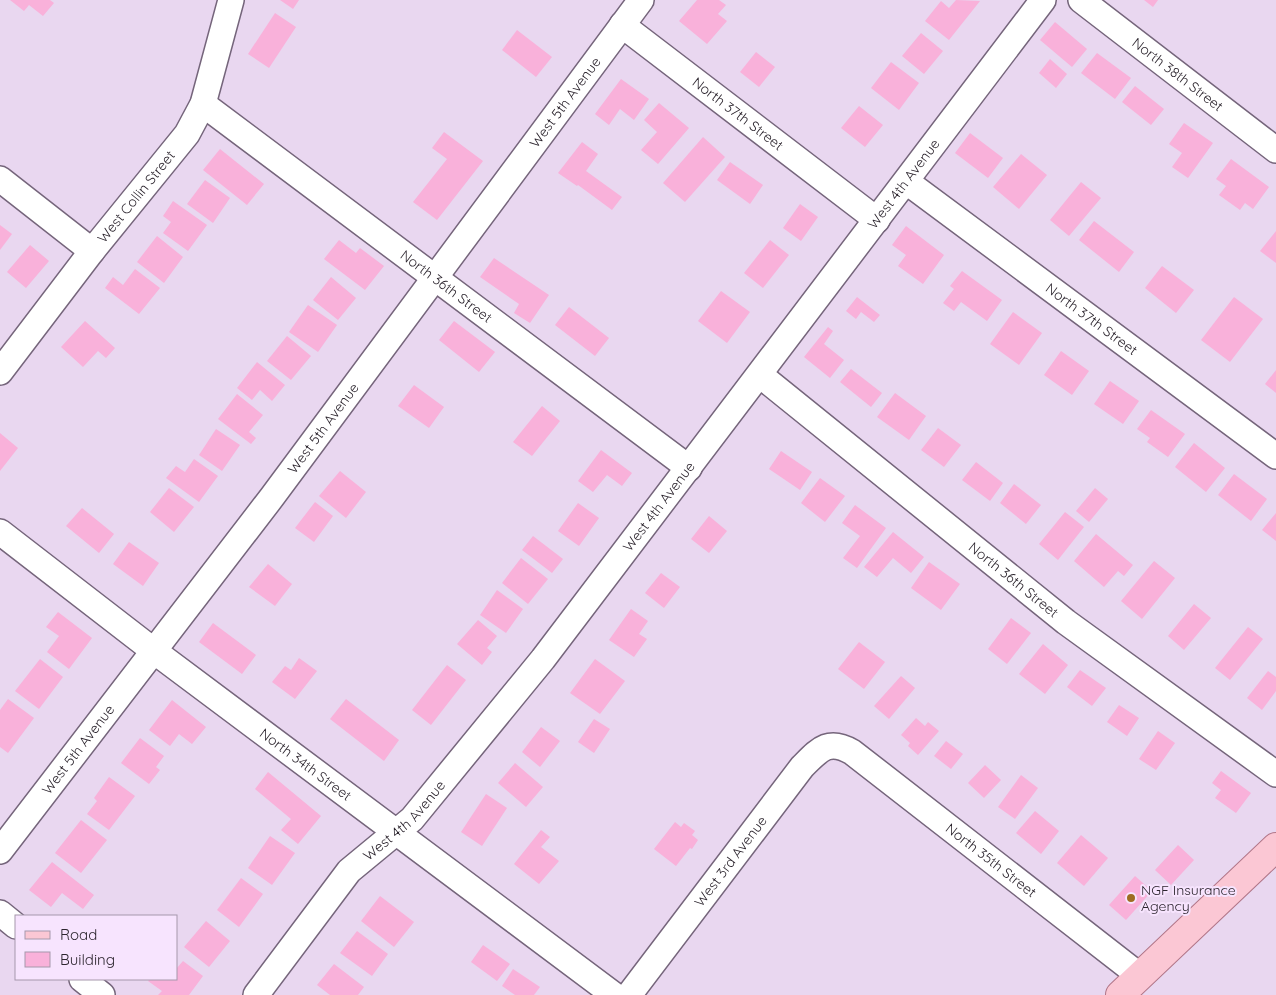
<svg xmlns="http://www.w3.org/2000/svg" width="1276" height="995" viewBox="0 0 1276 995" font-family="Quicksand,sans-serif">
	<rect width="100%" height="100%" fill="#e9d7f0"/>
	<g fill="#f9b1da">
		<polygon points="10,0 50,0 54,3 43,16 29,5 24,11"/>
		<polygon points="280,0 299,0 293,9"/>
		<polygon points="697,0 719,0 726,5 718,14 727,21 707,44 679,21"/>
		<polygon points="956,0 980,1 949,40 925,21 941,1 949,8"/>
		<polygon points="1144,0 1158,0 1153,7"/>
		<polygon points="275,13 296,27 269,68 248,54"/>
		<polygon points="1055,22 1087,49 1072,67 1040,40"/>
		<polygon points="517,30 552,57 536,77 502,50"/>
		<polygon points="921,33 943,51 924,74 902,56"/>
		<polygon points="756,52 775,67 759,87 740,72"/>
		<polygon points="1097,53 1131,78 1115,99 1081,73"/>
		<polygon points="1050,59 1067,74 1056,88 1039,73"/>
		<polygon points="891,62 919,83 899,110 871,88"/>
		<polygon points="621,79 649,99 634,120 620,109 609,125 595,114"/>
		<polygon points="1135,86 1164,109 1151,125 1122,102"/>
		<polygon points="659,103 689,128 658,164 641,150 657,132 644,120"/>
		<polygon points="859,106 883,125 865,147 841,128"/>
		<polygon points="1184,123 1213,143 1188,178 1172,167 1182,153 1169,144"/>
		<polygon points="444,132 483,161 437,220 413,202 447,159 432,148"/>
		<polygon points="970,133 1003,158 988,178 955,153"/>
		<polygon points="703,137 725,157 685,202 663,183"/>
		<polygon points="582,142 598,154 586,171 622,197 612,210 578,185 577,186 558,173"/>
		<polygon points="220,149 264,184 247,205 203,170"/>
		<polygon points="1021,154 1047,175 1019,209 993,187"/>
		<polygon points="1231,159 1269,187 1253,209 1245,203 1240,210 1219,195 1226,186 1216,179"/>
		<polygon points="730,162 763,185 750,204 717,180"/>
		<polygon points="205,180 230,198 213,223 187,204"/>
		<polygon points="1081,182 1101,198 1069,236 1050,220"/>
		<polygon points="173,201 207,225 188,251 163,233 171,222 163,216"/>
		<polygon points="800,204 818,217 801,241 783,228"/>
		<polygon points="1094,221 1134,252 1119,272 1079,240"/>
		<polygon points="0,225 12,234 0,250"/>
		<polygon points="906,226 944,255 923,284 898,266 906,255 892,245"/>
		<polygon points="1276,231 1276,263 1260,251"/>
		<polygon points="157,236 183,257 164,283 137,262"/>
		<polygon points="339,240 356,253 360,248 384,266 365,290 324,259"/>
		<polygon points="770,240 789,255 763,288 744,273"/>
		<polygon points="30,245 49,261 26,288 7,272"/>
		<polygon points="494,258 549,295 530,323 514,313 519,304 480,277"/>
		<polygon points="1162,266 1194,290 1176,313 1145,288"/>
		<polygon points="135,269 160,288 139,314 105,288 113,277 123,285"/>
		<polygon points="962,271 1002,300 987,321 961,302 954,311 943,303 954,289 950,286"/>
		<polygon points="331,277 356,298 338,320 313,300"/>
		<polygon points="721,291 750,312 727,343 698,321"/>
		<polygon points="857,297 880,315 874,322 861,312 856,319 846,311"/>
		<polygon points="1234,297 1263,319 1230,362 1201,340"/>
		<polygon points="308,305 337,325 318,352 289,332"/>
		<polygon points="569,307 609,338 595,356 555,325"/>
		<polygon points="1013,312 1042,333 1019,365 990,344"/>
		<polygon points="85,321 115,348 106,358 98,351 83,367 61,347"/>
		<polygon points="454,321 495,352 479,372 439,340"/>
		<polygon points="828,327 833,331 824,344 844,360 830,378 804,357"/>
		<polygon points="287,336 311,356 291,380 267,361"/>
		<polygon points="1061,351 1089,371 1072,395 1044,375"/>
		<polygon points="257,362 285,385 272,401 260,390 252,400 237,388"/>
		<polygon points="851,369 882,393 871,407 840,382"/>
		<polygon points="1276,370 1276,393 1265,384"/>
		<polygon points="1110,381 1139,401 1123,424 1094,404"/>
		<polygon points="414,385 444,407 429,428 398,406"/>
		<polygon points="895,393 926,416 909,440 877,417"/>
		<polygon points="237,394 263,415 249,432 256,438 251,444 218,419"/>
		<polygon points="542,406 560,421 532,456 513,442"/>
		<polygon points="1151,410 1185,434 1168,457 1147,442 1150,438 1137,429"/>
		<polygon points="938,428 961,445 944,467 921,450"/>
		<polygon points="216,429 240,445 222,471 199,455"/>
		<polygon points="0,433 18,448 0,471"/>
		<polygon points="1194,443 1225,468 1206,492 1175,467"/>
		<polygon points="601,450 632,473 622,486 607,475 593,492 578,481"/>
		<polygon points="781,451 812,472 800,490 769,469"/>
		<polygon points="194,459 218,476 199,502 166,478 176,466 185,472"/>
		<polygon points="976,462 1003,483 990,501 962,480"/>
		<polygon points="340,471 366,492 346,518 319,496"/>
		<polygon points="1234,474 1267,499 1251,521 1218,495"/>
		<polygon points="820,478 845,496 825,522 801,503"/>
		<polygon points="1014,484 1041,505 1026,524 1000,503"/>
		<polygon points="169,488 194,507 174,532 150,512"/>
		<polygon points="1095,488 1108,499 1089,522 1076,511"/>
		<polygon points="315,502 333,516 314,542 295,528"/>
		<polygon points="578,503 599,518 579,546 558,531"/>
		<polygon points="855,505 886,528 857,568 843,558 860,536 842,523"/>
		<polygon points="82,508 114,534 99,553 66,526"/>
		<polygon points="1065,512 1084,527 1058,560 1039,544"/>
		<polygon points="1276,513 1276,541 1262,530"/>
		<polygon points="709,516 727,531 709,553 691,539"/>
		<polygon points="893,532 924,557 911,573 893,558 877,577 864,567"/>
		<polygon points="1096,534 1133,565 1124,576 1118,571 1104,587 1074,561"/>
		<polygon points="533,536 563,559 552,573 522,550"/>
		<polygon points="129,542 159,563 143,586 113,564"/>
		<polygon points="521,558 548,579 528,604 502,583"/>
		<polygon points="1154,561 1175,578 1142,619 1121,601"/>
		<polygon points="929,562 960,584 941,610 911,588"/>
		<polygon points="268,564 292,584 275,606 249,587"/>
		<polygon points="661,573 680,587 664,608 645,593"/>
		<polygon points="497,590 523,609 506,633 480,615"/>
		<polygon points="1194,604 1211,618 1184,650 1168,636"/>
		<polygon points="631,609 648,621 639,634 647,639 634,657 609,640"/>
		<polygon points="58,612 92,638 69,669 47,652 59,636 46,627"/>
		<polygon points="1011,618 1031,633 1007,664 988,649"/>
		<polygon points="478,620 497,636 487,648 492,652 482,665 457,644"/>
		<polygon points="213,623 256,655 242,674 199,642"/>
		<polygon points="1248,627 1263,639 1230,680 1215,668"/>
		<polygon points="859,642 885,662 864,689 838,669"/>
		<polygon points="1043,644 1068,665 1045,694 1019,674"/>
		<polygon points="299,658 317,671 295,699 272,682 285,666 291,670"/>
		<polygon points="40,659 63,677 39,709 15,691"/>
		<polygon points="595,659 625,681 600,714 570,693"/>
		<polygon points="447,665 466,680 431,725 412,710"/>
		<polygon points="1080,670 1106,688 1092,706 1067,687"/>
		<polygon points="1268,671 1276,677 1276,691 1262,710 1247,698"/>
		<polygon points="901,676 915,688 889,719 874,706"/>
		<polygon points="8,699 34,718 8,753 0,747 0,710"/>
		<polygon points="346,699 399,740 384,761 330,719"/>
		<polygon points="172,700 206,727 192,744 179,734 170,746 149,730"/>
		<polygon points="1119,705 1139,718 1127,736 1107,722"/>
		<polygon points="916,718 925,726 928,722 939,731 918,755 908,746 910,743 901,735"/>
		<polygon points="594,719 610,729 594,753 578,742"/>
		<polygon points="541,727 560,741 540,767 522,752"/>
		<polygon points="1158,731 1175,743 1156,770 1139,759"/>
		<polygon points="140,738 164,756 156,767 160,770 149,784 121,763"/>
		<polygon points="946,741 963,754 951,769 934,756"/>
		<polygon points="515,763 543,787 526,807 498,783"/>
		<polygon points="985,765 1001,780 984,798 968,783"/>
		<polygon points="1221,771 1251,793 1236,813 1215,798 1221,790 1212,783"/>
		<polygon points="268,772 321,816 298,844 281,830 291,819 255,789"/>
		<polygon points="1021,775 1038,788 1015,819 998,807"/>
		<polygon points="109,777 135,796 109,830 87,814 97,801 94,798"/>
		<polygon points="486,794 507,808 482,846 461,832"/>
		<polygon points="1035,811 1059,831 1041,854 1016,833"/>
		<polygon points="81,820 107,840 81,873 55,853"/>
		<polygon points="675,822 681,827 684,823 695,831 692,835 698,840 692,849 690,848 676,866 654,849"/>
		<polygon points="541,830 550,837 541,847 559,861 539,884 514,864"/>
		<polygon points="1081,835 1108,858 1084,886 1057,863"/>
		<polygon points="270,836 295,853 272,885 248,868"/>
		<polygon points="1178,845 1194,860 1171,885 1155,870"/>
		<polygon points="52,862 94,895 83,909 62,893 51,907 29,890"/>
		<polygon points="1135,876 1152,891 1126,920 1109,905"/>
		<polygon points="241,878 263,894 239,927 217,910"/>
		<polygon points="380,896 414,922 394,947 361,921"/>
		<polygon points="206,921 230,941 209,967 184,947"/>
		<polygon points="357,931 388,954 372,976 340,953"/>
		<polygon points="483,945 510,964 497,981 471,962"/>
		<polygon points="183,961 203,976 189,995 158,995 162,991 148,981 150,979 176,979 176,969"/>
		<polygon points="334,964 364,987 358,995 330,995 317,985"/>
		<polygon points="513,969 540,987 534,995 515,995 502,986"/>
	</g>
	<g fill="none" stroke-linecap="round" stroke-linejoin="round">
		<defs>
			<g id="minor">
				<path id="s1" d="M1081,0L1276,150"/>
				<path id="s2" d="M622,25L877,220"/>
				<path id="s3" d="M203,104L689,468"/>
				<polyline points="0,179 92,251"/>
				<path id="s4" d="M907,182L1276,456"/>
				<path id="s5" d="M0,372L92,251L187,134L203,104L231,0"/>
				<path id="s6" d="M760,375L1066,622L1276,774"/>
				<path id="s7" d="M0,532L154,651L614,995"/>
				<path id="s8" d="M0,851L272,497L641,0"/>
				<polyline points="0,913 16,926"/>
				<polyline points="82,979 102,995"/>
				<path id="s9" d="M256,995L349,871L412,819L543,659L1043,0"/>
				<path id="s10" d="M629,995L802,767C819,750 828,738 852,752L1140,976"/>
			</g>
			<polyline id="major" points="1120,995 1276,847"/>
		</defs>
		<use href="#minor" stroke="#75657b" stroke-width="28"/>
		<use href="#major" stroke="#b17688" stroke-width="30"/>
		<use href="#minor" stroke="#fff" stroke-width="25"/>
		<use href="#major" stroke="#fbc7d4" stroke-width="28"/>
	</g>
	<circle fill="#9e6c21" stroke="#f7e4fe" stroke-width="2" cx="1131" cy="898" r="5"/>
	<g text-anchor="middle" stroke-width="4" stroke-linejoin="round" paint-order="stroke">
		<g font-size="14" fill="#2c252e" stroke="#f7e4fe">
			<text dy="5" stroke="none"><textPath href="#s1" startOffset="122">North 38th Street</textPath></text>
			<text dy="5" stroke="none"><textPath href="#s8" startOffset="938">West 5th Avenue</textPath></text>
			<text dy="5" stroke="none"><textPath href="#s2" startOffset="146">North 37th Street</textPath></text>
			<text dy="5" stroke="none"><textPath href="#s9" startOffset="1040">West 4th Avenue</textPath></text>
			<text dy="5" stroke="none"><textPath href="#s5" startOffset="222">West Collin Street</textPath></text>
			<text dy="5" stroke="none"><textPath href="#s3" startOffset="304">North 36th Street</textPath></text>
			<text dy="5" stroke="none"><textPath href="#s4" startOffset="230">North 37th Street</textPath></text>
			<text dy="5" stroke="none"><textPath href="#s8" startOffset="532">West 5th Avenue</textPath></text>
			<text dy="5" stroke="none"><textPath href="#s9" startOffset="635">West 4th Avenue</textPath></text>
			<text dy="5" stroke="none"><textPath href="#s6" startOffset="326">North 36th Street</textPath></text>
			<text dy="5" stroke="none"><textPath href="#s8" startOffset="128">West 5th Avenue</textPath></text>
			<text dy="5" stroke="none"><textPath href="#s7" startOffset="384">North 34th Street</textPath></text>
			<text dy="5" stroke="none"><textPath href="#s9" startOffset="230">West 4th Avenue</textPath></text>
			<text dy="5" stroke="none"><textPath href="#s10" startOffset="521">North 35th Street</textPath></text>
			<text dy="5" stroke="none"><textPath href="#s10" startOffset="168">West 3rd Avenue</textPath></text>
		</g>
		<g font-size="14" fill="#2c252e" stroke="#f7e4fe" text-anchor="start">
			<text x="1141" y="895">NGF Insurance<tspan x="1141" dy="16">Agency</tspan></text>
		</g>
	</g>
	<rect x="15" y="915" width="162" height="65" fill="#f7e4fe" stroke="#a698ab"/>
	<rect x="25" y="931" width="25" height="8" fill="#fbc7d4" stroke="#a698ab"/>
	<text x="60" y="940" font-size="15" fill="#2c252e">Road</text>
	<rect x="25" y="952" width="25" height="15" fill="#f9b1da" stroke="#a698ab"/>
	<text x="60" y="965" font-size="15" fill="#2c252e">Building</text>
</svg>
